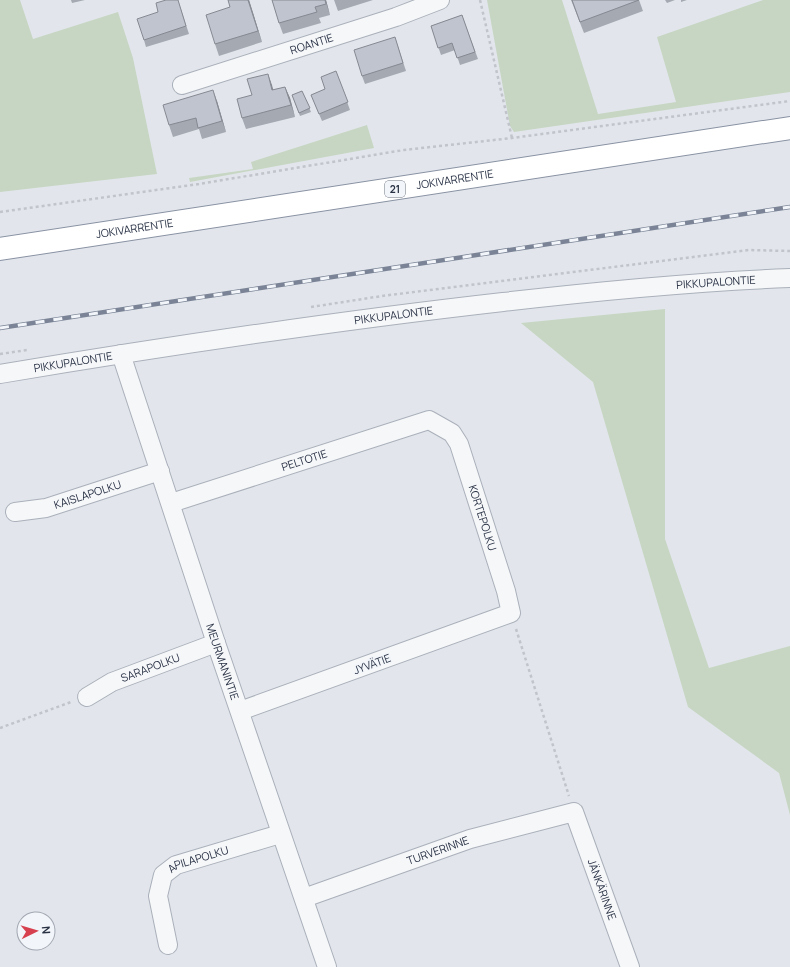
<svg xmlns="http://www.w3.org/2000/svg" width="790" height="967" viewBox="0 0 790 967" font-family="Manrope,sans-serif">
	<rect width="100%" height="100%" fill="#e2e6ec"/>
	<g fill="#c7d6c3">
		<polygon points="0,0 20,0 33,39 118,12 133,58 157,174 0,192"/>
		<polygon points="487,0 562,0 598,114 676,102 657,37 763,0 790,0 790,92 514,132 510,126"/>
		<polygon points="367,125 374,148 190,182 189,178 253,169 251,162"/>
		<polygon points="665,309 665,539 709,668 790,646 790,815 779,773 688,707 593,382 521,323"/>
	</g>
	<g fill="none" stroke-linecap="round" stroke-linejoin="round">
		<defs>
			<g id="minor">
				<path id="s1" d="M182,85L396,17L440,0"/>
				<path id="s2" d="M121,354L216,643L327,967"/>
				<path id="s3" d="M0,374C167,346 335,321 503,302C598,291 694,282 790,278"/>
				<path id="s4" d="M171,503L429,420L452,433L459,444L506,591L511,613L240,711"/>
				<path id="s5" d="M15,512L46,508L160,471"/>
				<path id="s6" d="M87,697L112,682L216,643"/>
				<path id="s7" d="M304,898L470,839L574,812L630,967"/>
				<path id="s8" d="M168,945L158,896L163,875L176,865L280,834"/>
			</g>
			<g id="trunk">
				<path id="s9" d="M0,249L790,128"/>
			</g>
		</defs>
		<use href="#minor" stroke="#aab0ba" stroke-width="20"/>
		<use href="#trunk" stroke="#8992a3" stroke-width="24"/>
		<g stroke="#c1c4ca" stroke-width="2.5" stroke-dasharray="3 3" stroke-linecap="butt">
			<polyline points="480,0 512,138"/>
			<polyline points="0,212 199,184 404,150 512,138 790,101"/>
			<polyline points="311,307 382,296 749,250 790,251"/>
			<polyline points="0,354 27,350"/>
			<polyline points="516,629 569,796"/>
			<polyline points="0,728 71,702"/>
		</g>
		<use href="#minor" stroke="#f6f7f9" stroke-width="18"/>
		<use href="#trunk" stroke="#fff" stroke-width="22"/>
		<defs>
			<polyline id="rail" points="0,328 790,207"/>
		</defs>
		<use href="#rail" stroke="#7b8496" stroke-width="4.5"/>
		<use href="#rail" stroke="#f2f5f9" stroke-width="3" stroke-dasharray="9" stroke-linecap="butt"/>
	</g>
	<g fill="#a4a9b2">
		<polygon points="71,0 85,0 72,3"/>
		<polygon points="178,0 189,34 146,47 144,40 158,12"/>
		<polygon points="228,0 249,0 262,42 219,56 215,44 230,7"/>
		<polygon points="272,0 326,0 330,15 319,18 321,23 283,34 279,23"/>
		<polygon points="334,0 373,0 338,11"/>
		<polygon points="571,0 639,0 643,11 584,33"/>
		<polygon points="665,0 675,0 667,3"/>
		<polygon points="681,0 687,0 681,2"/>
		<polygon points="462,15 478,59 460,65 455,50 441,55 431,26"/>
		<polygon points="395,37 406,71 365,84 362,76"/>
		<polygon points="336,71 350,110 322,121 311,95 325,89"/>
		<polygon points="268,74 273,90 285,87 290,98 295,117 246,129 242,118 252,95"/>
		<polygon points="302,91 311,112 300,116 292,95"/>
		<polygon points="217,101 226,132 202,139 199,129 173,137 169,125"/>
	</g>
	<g fill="#868991">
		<polygon points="248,0 249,0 262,42 258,31"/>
		<polygon points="325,0 326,0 330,15"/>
		<polygon points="268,74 272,85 276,101 272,90"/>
		<polygon points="285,87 290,98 295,117"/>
		<polygon points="213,90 217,101 226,132 222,121"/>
	</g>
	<g fill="#bfc4cf" stroke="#868991">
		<polygon points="166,0 178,0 186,26 144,40 137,19 158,12 156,3"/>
		<polygon points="228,0 248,0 258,31 215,44 206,15 230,7"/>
		<polygon points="272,0 325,0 326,4 315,7 317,12 279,23"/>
		<polygon points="572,0 639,0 580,22"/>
		<polygon points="462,15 475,52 457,58 452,43 438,48 431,26"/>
		<polygon points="395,37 403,63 362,76 354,50"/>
		<polygon points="336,71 348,102 319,114 311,95 325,89 321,77"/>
		<polygon points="268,74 272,90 285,87 291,105 242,118 237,99 252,95 247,79"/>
		<polygon points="213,90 222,121 198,128 196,118 169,125 163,105"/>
		<polygon points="302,91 310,108 299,113 292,95"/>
	</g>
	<g text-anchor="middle" stroke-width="3" stroke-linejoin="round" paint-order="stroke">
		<rect fill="#f2f5f9" stroke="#656c7b" stroke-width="1" x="385" y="181" width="20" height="16" rx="3"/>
		<g font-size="10" font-weight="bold" fill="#293245">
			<text x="395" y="193">21</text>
		</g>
		<g font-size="11" fill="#293245" stroke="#f2f5f9">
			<text dy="4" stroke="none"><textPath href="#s1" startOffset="136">ROANTIE</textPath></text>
			<text dy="4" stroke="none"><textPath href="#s9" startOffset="460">JOKIVARRENTIE</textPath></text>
			<text dy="4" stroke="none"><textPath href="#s9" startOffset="136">JOKIVARRENTIE</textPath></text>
			<text dy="4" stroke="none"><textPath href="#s3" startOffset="722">PIKKUPALONTIE</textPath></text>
			<text dy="4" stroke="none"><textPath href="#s3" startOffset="398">PIKKUPALONTIE</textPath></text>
			<text dy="4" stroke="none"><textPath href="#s3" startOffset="74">PIKKUPALONTIE</textPath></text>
			<text dy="4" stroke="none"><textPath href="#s4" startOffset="140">PELTOTIE</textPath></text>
			<text dy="4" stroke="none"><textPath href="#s5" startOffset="75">KAISLAPOLKU</textPath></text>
			<text dy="4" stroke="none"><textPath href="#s4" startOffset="388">KORTEPOLKU</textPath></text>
			<text dy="4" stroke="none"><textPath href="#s2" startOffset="324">MEURMANINTIE</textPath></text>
			<text transform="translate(372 664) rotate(-20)" y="4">JYVÄTIE</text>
			<text dy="4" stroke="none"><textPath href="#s6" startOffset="70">SARAPOLKU</textPath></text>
			<text dy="4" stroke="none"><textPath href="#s7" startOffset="142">TURVERINNE</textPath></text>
			<text dy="4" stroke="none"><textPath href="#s8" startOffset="111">APILAPOLKU</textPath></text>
			<text dy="4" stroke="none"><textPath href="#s7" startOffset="366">JÄNKÄRINNE</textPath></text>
		</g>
	</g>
	<g transform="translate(36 931) rotate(85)"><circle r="19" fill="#f2f5f9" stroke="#a2a7b1"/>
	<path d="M0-3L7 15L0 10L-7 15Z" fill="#d7414f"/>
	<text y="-6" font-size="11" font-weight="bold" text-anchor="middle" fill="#293245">N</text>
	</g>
</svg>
